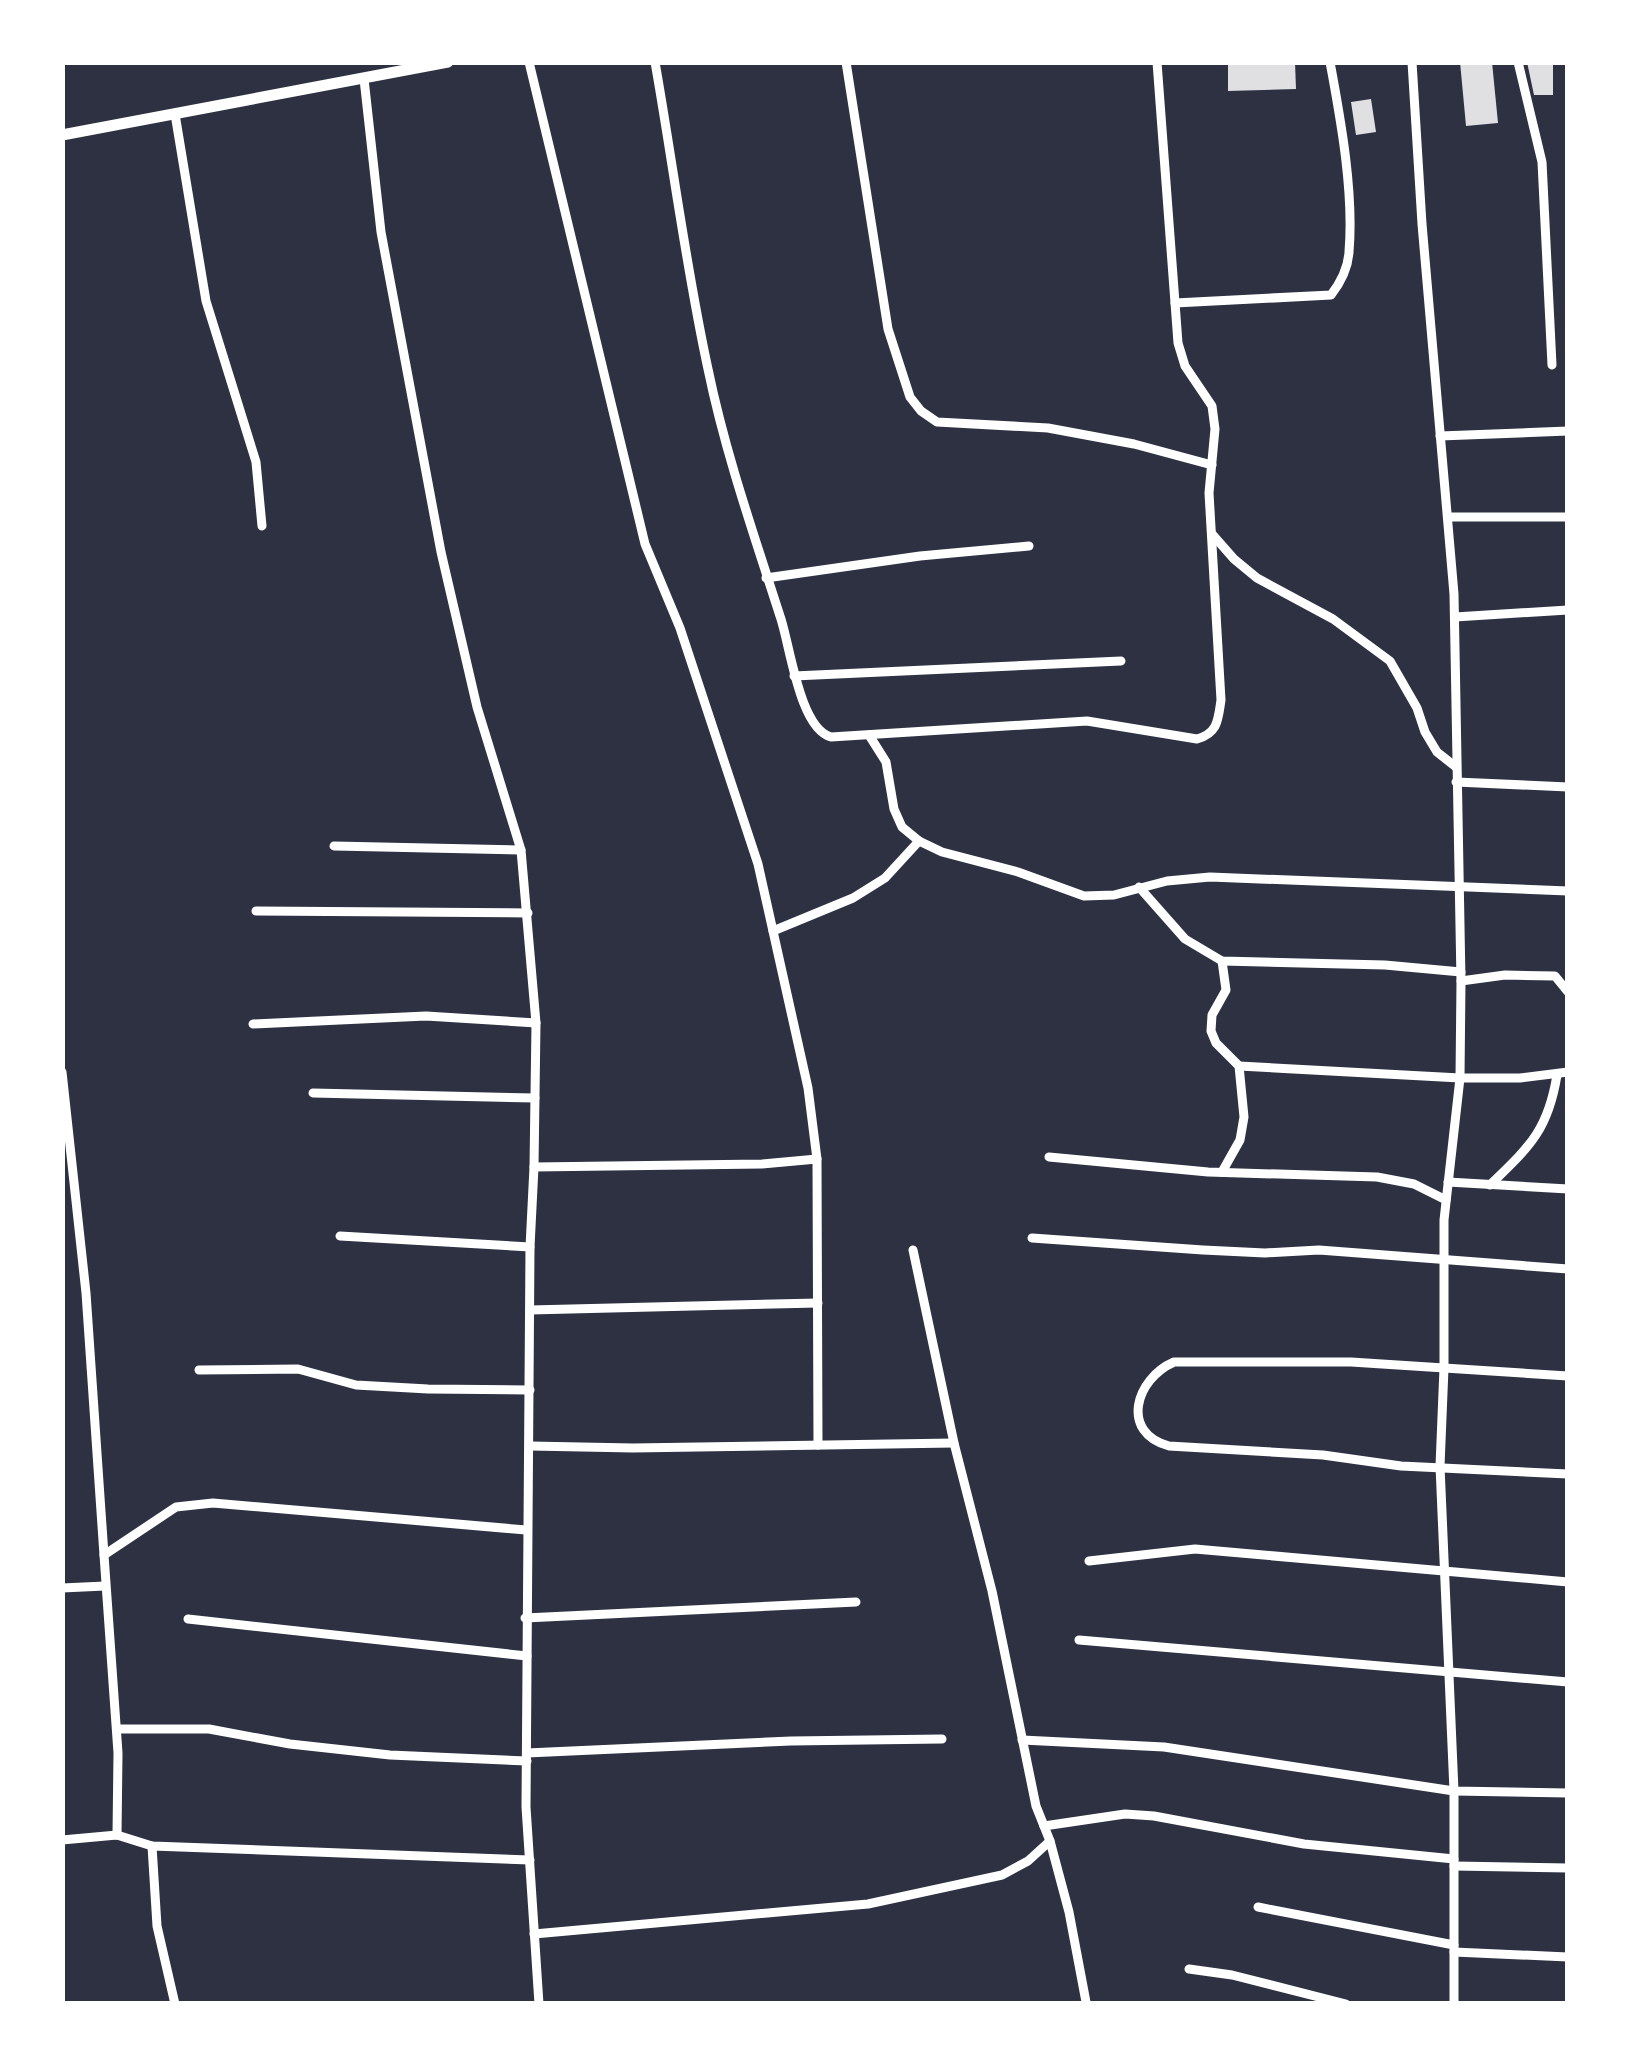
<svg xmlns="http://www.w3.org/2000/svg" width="1630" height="2066" viewBox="0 0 1630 2066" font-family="Overpass,sans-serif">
	<rect width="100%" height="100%" fill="#2d3142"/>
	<g fill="#e0e0e3">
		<polygon points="1228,62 1295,62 1296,89 1228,91"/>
		<polygon points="1460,62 1492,62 1498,123 1466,126"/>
		<polygon points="1527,62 1553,62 1553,95 1534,95"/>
		<polygon points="1371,99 1376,132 1356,135 1351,102"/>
	</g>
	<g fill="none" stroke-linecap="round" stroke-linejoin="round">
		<g stroke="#fff" stroke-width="9">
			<polyline points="529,62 645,544 680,628 758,864 808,1088 817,1159 818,1445"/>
			<path d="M655,62C673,164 686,268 708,369C725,452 754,535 780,616C790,644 799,728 831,737L1087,721L1197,739C1218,733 1218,720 1221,700L1209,493L1215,429L1212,406L1185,366L1178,343L1157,62"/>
			<polyline points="846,62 888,329 910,397 921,411 937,422 1048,428 1134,444 1212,465"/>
			<polyline points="1412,62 1422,224 1454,594 1461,981 1460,1078 1444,1220 1444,1368 1440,1466 1454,1791 1454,2004"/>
			<polyline points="1518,62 1542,162 1552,365"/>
			<polyline points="364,79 381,232 441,552 477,707 521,850 536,1023 534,1167 530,1247 526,1807 539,2004"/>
			<polyline points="175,114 206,301 256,462 262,526"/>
			<path d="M1175,303L1331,295C1341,282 1348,269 1349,252C1354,193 1341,121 1330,62"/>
			<polyline points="1440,436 1568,431"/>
			<polyline points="1448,517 1568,517"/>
			<polyline points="1212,534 1234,559 1257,578 1333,619 1390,661 1417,708 1425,732 1437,752 1456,767"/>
			<polyline points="766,578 920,556 1029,546"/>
			<polyline points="1455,617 1568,610"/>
			<polyline points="794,676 1121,661"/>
			<polyline points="869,735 886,762 894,809 902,827 919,841 942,852 1018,872 1084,896 1114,895 1167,881 1210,877 1568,891"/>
			<polyline points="1456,782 1568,787"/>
			<polyline points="334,846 521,850"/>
			<polyline points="1139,887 1185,939 1222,961 1385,965 1461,972"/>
			<polyline points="256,911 528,913"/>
			<polyline points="773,931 853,898 885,878 919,841"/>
			<polyline points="1222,961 1226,990 1212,1015 1211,1031 1216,1043 1239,1066 1244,1117 1240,1140 1222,1172"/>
			<polyline points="1461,981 1505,975 1555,976 1568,992"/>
			<polyline points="253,1024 426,1016 536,1023"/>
			<polyline points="1239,1066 1460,1078 1520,1078 1568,1072"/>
			<polyline points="62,1072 86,1293 104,1555 176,1507 213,1503 526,1530"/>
			<polyline points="313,1093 535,1098"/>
			<polyline points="1049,1157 1208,1172 1377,1177 1414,1184 1446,1200"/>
			<polyline points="534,1167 762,1164 817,1159"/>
			<polyline points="1448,1182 1568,1189"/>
			<path d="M1490,1185C1529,1147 1548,1131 1557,1075"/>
			<polyline points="340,1236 530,1247"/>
			<polyline points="1032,1238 1203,1250 1265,1253 1319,1250 1568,1269"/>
			<polyline points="913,1250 954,1443 992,1591 1036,1806 1050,1841 1069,1912 1086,2002"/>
			<polyline points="530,1310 818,1303"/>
			<polyline points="199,1370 298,1369 356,1385 428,1389 530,1390"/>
			<path d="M1568,1376L1351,1362H1174C1135,1379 1120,1433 1169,1446L1323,1455L1401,1466L1568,1474"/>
			<polyline points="530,1446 633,1448 954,1443"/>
			<polyline points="104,1555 118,1753 117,1835"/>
			<polyline points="1089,1561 1195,1549 1568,1582"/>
			<polyline points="62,1588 105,1586"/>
			<polyline points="525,1618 856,1602"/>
			<polyline points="188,1619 527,1656"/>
			<polyline points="1079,1640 1568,1682"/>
			<polyline points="117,1729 209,1729 290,1744 390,1755 527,1761"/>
			<polyline points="1022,1740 1164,1747 1454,1791 1568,1793"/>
			<polyline points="527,1753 791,1741 942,1739"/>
			<polyline points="1044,1826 1125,1814 1154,1816 1304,1844 1454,1859"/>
			<polyline points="62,1840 117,1835 152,1846 530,1860"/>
			<polyline points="152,1846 157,1926 175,2004"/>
			<polyline points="1454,1866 1568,1868"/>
			<polyline points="1258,1907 1454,1945"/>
			<polyline points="534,1934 868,1904 1002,1875 1028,1861 1050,1841"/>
			<polyline points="1454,1952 1568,1957"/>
			<polyline points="1189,1969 1232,1975 1346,2004"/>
		</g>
		<polyline stroke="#fff" stroke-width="11" points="62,135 448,62"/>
	</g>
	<rect width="1630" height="2066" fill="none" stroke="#ffffff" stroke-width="130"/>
</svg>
